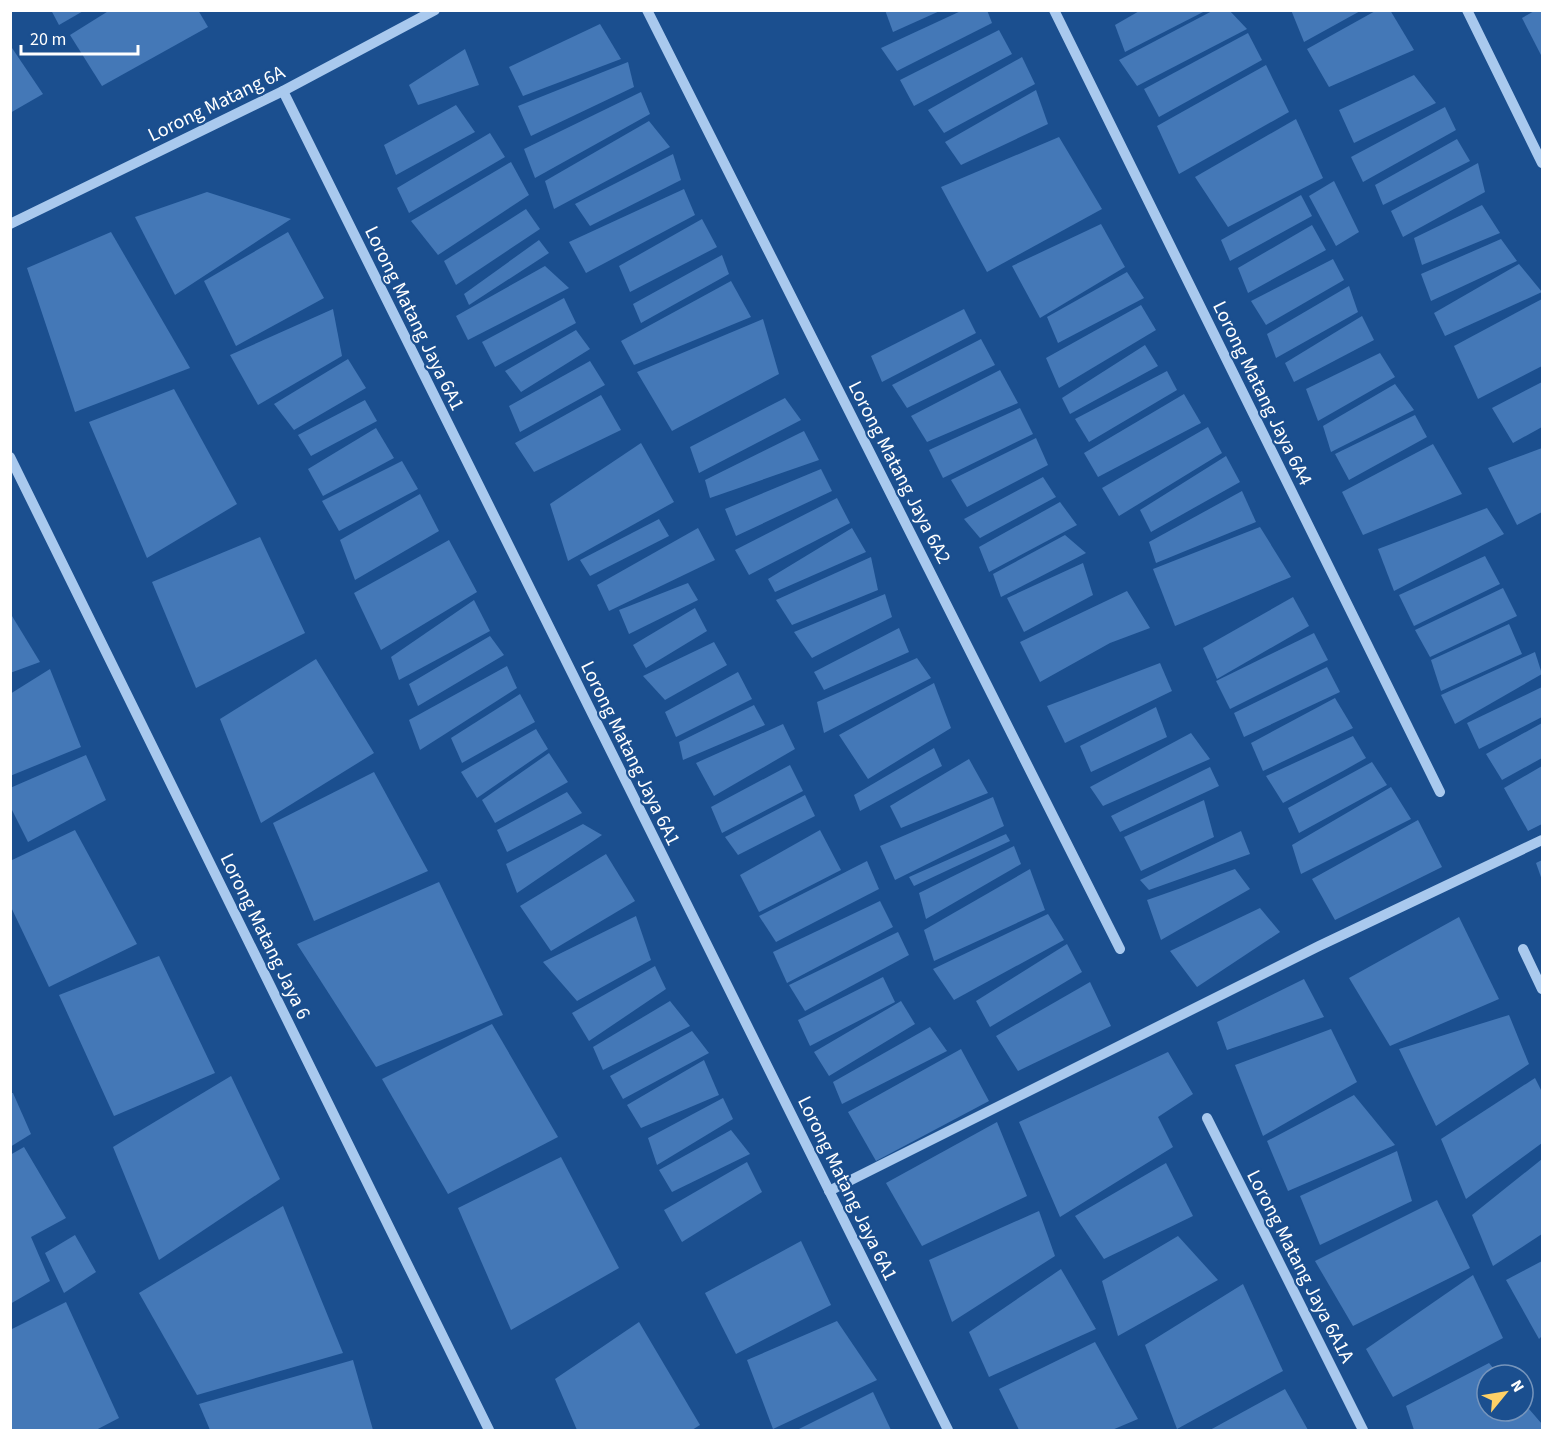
<svg xmlns="http://www.w3.org/2000/svg" width="1553" height="1441" viewBox="0 0 1553 1441" font-family="'Source Sans 3',sans-serif">
	<rect width="100%" height="100%" fill="#1b4f8f"/>
	<g fill="#4478b7">
		<polygon points="51,10 85,10 59,25"/>
		<polygon points="110,10 198,10 208,27 102,86 70,35"/>
		<polygon points="885,10 942,10 893,32"/>
		<polygon points="963,10 987,10 992,23 897,71 881,48"/>
		<polygon points="1141,10 1207,10 1125,52 1115,25"/>
		<polygon points="1214,10 1229,10 1247,29 1137,86 1119,60"/>
		<polygon points="1291,10 1362,10 1304,42"/>
		<polygon points="1377,10 1390,10 1414,50 1329,87 1307,49"/>
		<polygon points="1536,10 1542,10 1542,57 1522,18"/>
		<polygon points="600,24 621,59 523,96 509,67"/>
		<polygon points="999,30 1012,54 914,106 900,80"/>
		<polygon points="1248,33 1262,60 1159,117 1144,89"/>
		<polygon points="10,45 43,94 10,113"/>
		<polygon points="465,49 479,85 418,105 409,85"/>
		<polygon points="1022,57 1035,84 944,133 928,110"/>
		<polygon points="628,62 634,87 531,136 518,106"/>
		<polygon points="1266,65 1289,112 1179,174 1157,126"/>
		<polygon points="1414,75 1436,103 1354,143 1339,110"/>
		<polygon points="1036,90 1048,124 961,165 945,142"/>
		<polygon points="641,92 650,114 535,178 524,149"/>
		<polygon points="456,105 475,132 396,175 384,145"/>
		<polygon points="1445,107 1456,130 1363,182 1351,157"/>
		<polygon points="1296,119 1323,178 1228,227 1195,177"/>
		<polygon points="649,121 670,147 554,209 545,181"/>
		<polygon points="490,133 505,157 409,213 397,188"/>
		<polygon points="1059,137 1102,209 987,272 941,187"/>
		<polygon points="1457,139 1470,161 1383,205 1375,185"/>
		<polygon points="673,154 681,180 590,226 575,204"/>
		<polygon points="511,162 529,195 438,255 411,221"/>
		<polygon points="1478,163 1485,192 1403,237 1391,211"/>
		<polygon points="1334,181 1359,232 1336,246 1309,196"/>
		<polygon points="684,189 695,215 586,273 569,242"/>
		<polygon points="207,192 291,219 175,295 135,217"/>
		<polygon points="1301,195 1312,216 1230,261 1221,240"/>
		<polygon points="1482,205 1500,233 1422,265 1414,238"/>
		<polygon points="526,209 540,229 456,285 444,261"/>
		<polygon points="702,219 717,247 630,292 619,266"/>
		<polygon points="1101,224 1125,267 1040,318 1012,266"/>
		<polygon points="1312,225 1326,250 1248,293 1238,268"/>
		<polygon points="111,232 190,368 75,412 27,268"/>
		<polygon points="288,232 324,298 236,346 204,281"/>
		<polygon points="1501,239 1517,261 1431,301 1421,274"/>
		<polygon points="539,240 549,253 469,305 464,294"/>
		<polygon points="722,255 729,274 641,323 633,304"/>
		<polygon points="1333,259 1344,280 1266,325 1251,301"/>
		<polygon points="1519,264 1542,292 1445,336 1434,313"/>
		<polygon points="545,266 569,288 468,340 456,316"/>
		<polygon points="1127,272 1144,298 1058,343 1047,317"/>
		<polygon points="731,281 751,317 634,365 621,341"/>
		<polygon points="1349,286 1358,312 1276,358 1267,334"/>
		<polygon points="564,298 576,323 495,367 482,342"/>
		<polygon points="1542,299 1542,366 1478,399 1454,346"/>
		<polygon points="1141,305 1156,330 1059,388 1046,358"/>
		<polygon points="333,309 342,356 258,405 230,355"/>
		<polygon points="964,309 976,333 882,382 871,356"/>
		<polygon points="1362,316 1374,340 1294,382 1285,363"/>
		<polygon points="763,319 779,374 672,431 637,372"/>
		<polygon points="576,330 590,349 521,392 505,371"/>
		<polygon points="981,339 995,365 907,408 892,385"/>
		<polygon points="1145,345 1158,366 1070,414 1062,398"/>
		<polygon points="1380,353 1395,377 1318,421 1306,389"/>
		<polygon points="348,359 366,388 294,430 274,404"/>
		<polygon points="590,361 605,385 520,432 509,406"/>
		<polygon points="1000,370 1018,403 927,442 911,416"/>
		<polygon points="1167,371 1177,390 1089,442 1075,419"/>
		<polygon points="1542,382 1542,427 1513,443 1492,408"/>
		<polygon points="1395,384 1414,410 1331,452 1323,426"/>
		<polygon points="174,389 237,504 147,558 89,422"/>
		<polygon points="1184,394 1201,423 1098,477 1084,453"/>
		<polygon points="601,395 621,430 534,472 515,443"/>
		<polygon points="785,398 801,420 699,473 690,447"/>
		<polygon points="365,400 377,421 311,456 298,435"/>
		<polygon points="1020,408 1033,434 943,478 929,450"/>
		<polygon points="1415,415 1427,437 1349,480 1335,454"/>
		<polygon points="1208,427 1222,453 1119,516 1102,488"/>
		<polygon points="376,428 394,458 323,496 308,469"/>
		<polygon points="804,431 819,460 710,498 705,480"/>
		<polygon points="1036,438 1048,465 967,507 951,480"/>
		<polygon points="641,443 674,502 568,561 550,504"/>
		<polygon points="1433,444 1462,494 1363,535 1342,492"/>
		<polygon points="1542,448 1542,512 1517,525 1488,468"/>
		<polygon points="1226,456 1240,482 1151,532 1140,510"/>
		<polygon points="402,461 418,489 339,531 322,501"/>
		<polygon points="821,469 832,491 736,536 725,509"/>
		<polygon points="1043,477 1056,497 980,538 964,519"/>
		<polygon points="1242,491 1256,522 1156,563 1149,542"/>
		<polygon points="420,494 439,531 355,580 340,540"/>
		<polygon points="837,498 850,523 749,575 735,550"/>
		<polygon points="1060,502 1077,525 989,572 979,547"/>
		<polygon points="1487,508 1504,534 1394,591 1378,549"/>
		<polygon points="659,519 669,536 590,576 580,560"/>
		<polygon points="1260,527 1291,577 1175,626 1153,569"/>
		<polygon points="698,528 715,560 609,611 597,585"/>
		<polygon points="852,528 866,552 775,592 768,579"/>
		<polygon points="1065,535 1086,553 1001,597 993,574"/>
		<polygon points="260,537 305,633 196,688 152,582"/>
		<polygon points="449,540 477,592 381,650 354,593"/>
		<polygon points="1485,556 1500,584 1414,626 1399,595"/>
		<polygon points="871,557 878,590 792,625 776,600"/>
		<polygon points="1083,563 1093,595 1024,632 1007,598"/>
		<polygon points="688,583 698,600 629,634 619,610"/>
		<polygon points="1503,588 1517,616 1430,657 1415,630"/>
		<polygon points="1127,591 1150,628 1110,643 1040,682 1020,642"/>
		<polygon points="885,594 892,617 812,658 794,632"/>
		<polygon points="1293,597 1309,626 1217,679 1203,648"/>
		<polygon points="474,600 490,631 399,680 391,657"/>
		<polygon points="695,608 707,631 646,668 633,645"/>
		<polygon points="12,616 40,662 10,673 10,617"/>
		<polygon points="1509,624 1522,654 1441,691 1431,660"/>
		<polygon points="899,628 909,652 824,690 814,672"/>
		<polygon points="1314,633 1328,660 1230,709 1216,681"/>
		<polygon points="490,636 504,655 418,706 409,684"/>
		<polygon points="714,642 727,665 665,700 643,676"/>
		<polygon points="1535,652 1542,674 1455,724 1441,695"/>
		<polygon points="917,658 931,678 824,733 817,702"/>
		<polygon points="316,659 374,753 261,823 220,719"/>
		<polygon points="1160,663 1172,691 1065,743 1047,706"/>
		<polygon points="507,666 517,688 420,750 409,720"/>
		<polygon points="1327,667 1340,692 1244,737 1234,713"/>
		<polygon points="50,669 81,747 10,776 10,694"/>
		<polygon points="738,672 752,699 676,737 665,712"/>
		<polygon points="934,683 951,728 868,779 839,735"/>
		<polygon points="1542,687 1542,717 1479,749 1467,723"/>
		<polygon points="520,694 535,722 462,763 451,738"/>
		<polygon points="1335,698 1353,728 1263,771 1251,743"/>
		<polygon points="754,705 765,725 683,760 679,742"/>
		<polygon points="1156,707 1167,737 1091,772 1080,746"/>
		<polygon points="1542,723 1542,758 1502,780 1486,754"/>
		<polygon points="783,724 795,749 714,796 696,763"/>
		<polygon points="536,729 548,749 477,798 461,772"/>
		<polygon points="1191,733 1210,759 1103,806 1090,787"/>
		<polygon points="1353,736 1366,758 1343,771 1283,803 1266,776"/>
		<polygon points="934,748 942,766 860,811 854,795"/>
		<polygon points="549,753 568,782 495,823 482,800"/>
		<polygon points="86,755 106,800 28,842 10,806 10,788"/>
		<polygon points="969,759 988,793 901,828 890,806"/>
		<polygon points="1372,762 1387,785 1299,833 1288,808"/>
		<polygon points="790,765 803,791 722,833 711,807"/>
		<polygon points="1542,766 1542,824 1528,831 1504,788"/>
		<polygon points="1210,767 1219,786 1120,832 1111,816"/>
		<polygon points="374,772 428,871 314,921 273,823"/>
		<polygon points="1391,787 1411,819 1301,874 1292,845"/>
		<polygon points="567,792 582,813 507,852 497,830"/>
		<polygon points="805,795 815,816 738,855 725,837"/>
		<polygon points="993,797 1004,826 895,880 880,846"/>
		<polygon points="1204,800 1214,837 1141,871 1124,837"/>
		<polygon points="1418,820 1442,867 1335,920 1312,879"/>
		<polygon points="583,824 602,835 517,893 506,864"/>
		<polygon points="75,830 137,944 49,987 10,905 10,861"/>
		<polygon points="820,830 841,870 759,912 740,875"/>
		<polygon points="1241,831 1250,854 1149,890 1140,880"/>
		<polygon points="1006,834 1010,841 914,886 909,877"/>
		<polygon points="1014,846 1021,864 926,919 919,893"/>
		<polygon points="606,854 635,901 551,951 520,906"/>
		<polygon points="1542,860 1542,880 1536,863"/>
		<polygon points="867,861 879,889 776,942 759,916"/>
		<polygon points="1030,869 1045,910 934,961 924,930"/>
		<polygon points="1235,869 1250,889 1161,940 1147,900"/>
		<polygon points="439,882 503,1015 376,1067 297,944"/>
		<polygon points="880,901 893,927 787,983 773,952"/>
		<polygon points="1260,908 1280,932 1197,987 1170,951"/>
		<polygon points="1048,914 1064,940 954,1000 933,969"/>
		<polygon points="636,916 651,960 577,1001 543,962"/>
		<polygon points="1459,917 1499,999 1390,1046 1349,978"/>
		<polygon points="898,932 909,955 805,1011 789,985"/>
		<polygon points="1067,944 1082,972 990,1027 976,1001"/>
		<polygon points="159,956 215,1073 114,1116 59,995"/>
		<polygon points="655,966 666,989 589,1041 572,1013"/>
		<polygon points="883,977 895,1002 810,1046 798,1020"/>
		<polygon points="1304,979 1324,1017 1227,1050 1217,1022"/>
		<polygon points="1090,982 1111,1026 1018,1071 996,1036"/>
		<polygon points="670,1001 690,1026 603,1070 593,1047"/>
		<polygon points="901,1001 915,1024 829,1076 814,1052"/>
		<polygon points="1509,1015 1529,1064 1436,1126 1399,1049"/>
		<polygon points="492,1024 558,1137 448,1194 382,1079"/>
		<polygon points="930,1027 947,1051 842,1104 833,1082"/>
		<polygon points="1331,1029 1357,1082 1263,1136 1235,1065"/>
		<polygon points="692,1031 709,1053 623,1099 610,1076"/>
		<polygon points="961,1049 989,1101 876,1161 848,1112"/>
		<polygon points="1168,1052 1193,1094 1158,1117 1173,1147 1060,1217 1019,1122"/>
		<polygon points="704,1060 719,1095 641,1128 627,1105"/>
		<polygon points="231,1076 280,1179 159,1260 113,1147"/>
		<polygon points="1535,1078 1542,1092 1542,1143 1466,1199 1441,1139"/>
		<polygon points="10,1093 13,1093 31,1134 10,1147"/>
		<polygon points="1354,1095 1395,1145 1288,1191 1267,1141"/>
		<polygon points="723,1098 733,1119 657,1165 648,1138"/>
		<polygon points="997,1122 1027,1196 922,1246 886,1183"/>
		<polygon points="731,1130 750,1154 672,1192 659,1170"/>
		<polygon points="24,1147 66,1218 31,1237 50,1281 10,1304 10,1155"/>
		<polygon points="1397,1151 1412,1201 1320,1245 1300,1196"/>
		<polygon points="561,1157 619,1268 511,1330 458,1208"/>
		<polygon points="1542,1159 1542,1234 1493,1266 1472,1215"/>
		<polygon points="747,1162 762,1192 682,1242 664,1210"/>
		<polygon points="1166,1163 1193,1216 1104,1259 1075,1216"/>
		<polygon points="1437,1200 1470,1268 1353,1326 1315,1261"/>
		<polygon points="283,1206 343,1353 197,1395 139,1293"/>
		<polygon points="1039,1211 1055,1256 952,1322 929,1260"/>
		<polygon points="75,1235 96,1272 64,1293 45,1253"/>
		<polygon points="1178,1236 1218,1280 1118,1336 1102,1281"/>
		<polygon points="801,1241 831,1305 736,1354 705,1293"/>
		<polygon points="1542,1261 1542,1336 1539,1339 1506,1280"/>
		<polygon points="1061,1269 1096,1329 989,1377 969,1332"/>
		<polygon points="1473,1275 1503,1338 1393,1397 1366,1349"/>
		<polygon points="1243,1284 1283,1371 1177,1429 1145,1345"/>
		<polygon points="66,1302 119,1418 96,1430 10,1430 10,1330"/>
		<polygon points="837,1321 877,1380 773,1429 747,1360"/>
		<polygon points="639,1322 700,1425 692,1430 577,1430 555,1379"/>
		<polygon points="1095,1342 1138,1419 1112,1430 1019,1430 999,1389"/>
		<polygon points="353,1360 373,1430 210,1430 199,1404"/>
		<polygon points="1489,1363 1499,1375 1487,1375 1487,1411 1523,1411 1523,1402 1542,1424 1542,1430 1414,1430 1406,1406"/>
		<polygon points="1285,1389 1308,1430 1210,1430"/>
		<polygon points="873,1392 891,1430 797,1430"/>
	</g>
	<g fill="none" stroke-linecap="round" stroke-linejoin="round">
		<g stroke="#a9c9ee" stroke-width="10">
			<polyline points="647,10 1120,949"/>
			<polyline points="1054,10 1440,792"/>
			<polyline points="1467,10 1542,163"/>
			<polyline points="283,91 948,1430"/>
			<polyline points="10,224 283,91 435,10"/>
			<polyline points="10,457 489,1430"/>
			<polyline points="1523,949 1542,989"/>
			<polyline points="1207,1118 1363,1430"/>
			<polyline points="829,1191 1319,946 1542,840"/>
		</g>
	</g>
	<g text-anchor="middle" stroke-width="4.5" stroke-linejoin="round" paint-order="stroke">
		<g font-size="20" fill="#fff" stroke="#1b4f8f">
			<text transform="translate(216 103) rotate(-26)" y="7">Lorong Matang 6A</text>
			<text transform="translate(415 318) rotate(64)" y="7">Lorong Matang Jaya 6A1</text>
			<text transform="translate(1263 393) rotate(64)" y="7">Lorong Matang Jaya 6A4</text>
			<text transform="translate(900 472) rotate(63)" y="7">Lorong Matang Jaya 6A2</text>
			<text transform="translate(631 753) rotate(64)" y="7">Lorong Matang Jaya 6A1</text>
			<text transform="translate(266 936) rotate(64)" y="7">Lorong Matang Jaya 6</text>
			<text transform="translate(848 1188) rotate(64)" y="7">Lorong Matang Jaya 6A1</text>
			<text transform="translate(1301 1266) rotate(63)" y="7">Lorong Matang Jaya 6A1A</text>
		</g>
	</g>
	<rect width="1553" height="1441" fill="none" stroke="#ffffff" stroke-width="24"/>
	<g transform="translate(1505 1393) rotate(60)"><circle r="28" fill="#1b4f8f" stroke="#7695bc" stroke-width="1.5"/>
	<path d="M0-4.5L10 22L0 15L-10 22Z" fill="#ffd166"/>
	<text y="-9" font-size="16" font-weight="bold" text-anchor="middle" fill="#ffffff">N</text>
	</g>
	<path d="M21 45v9h117v-9" fill="none" stroke="#ffffff" stroke-width="3"/>
	<text x="30" y="45" font-size="18" fill="#ffffff" stroke="#1b4f8f" stroke-width="4.5" paint-order="stroke">20 m</text>
</svg>
